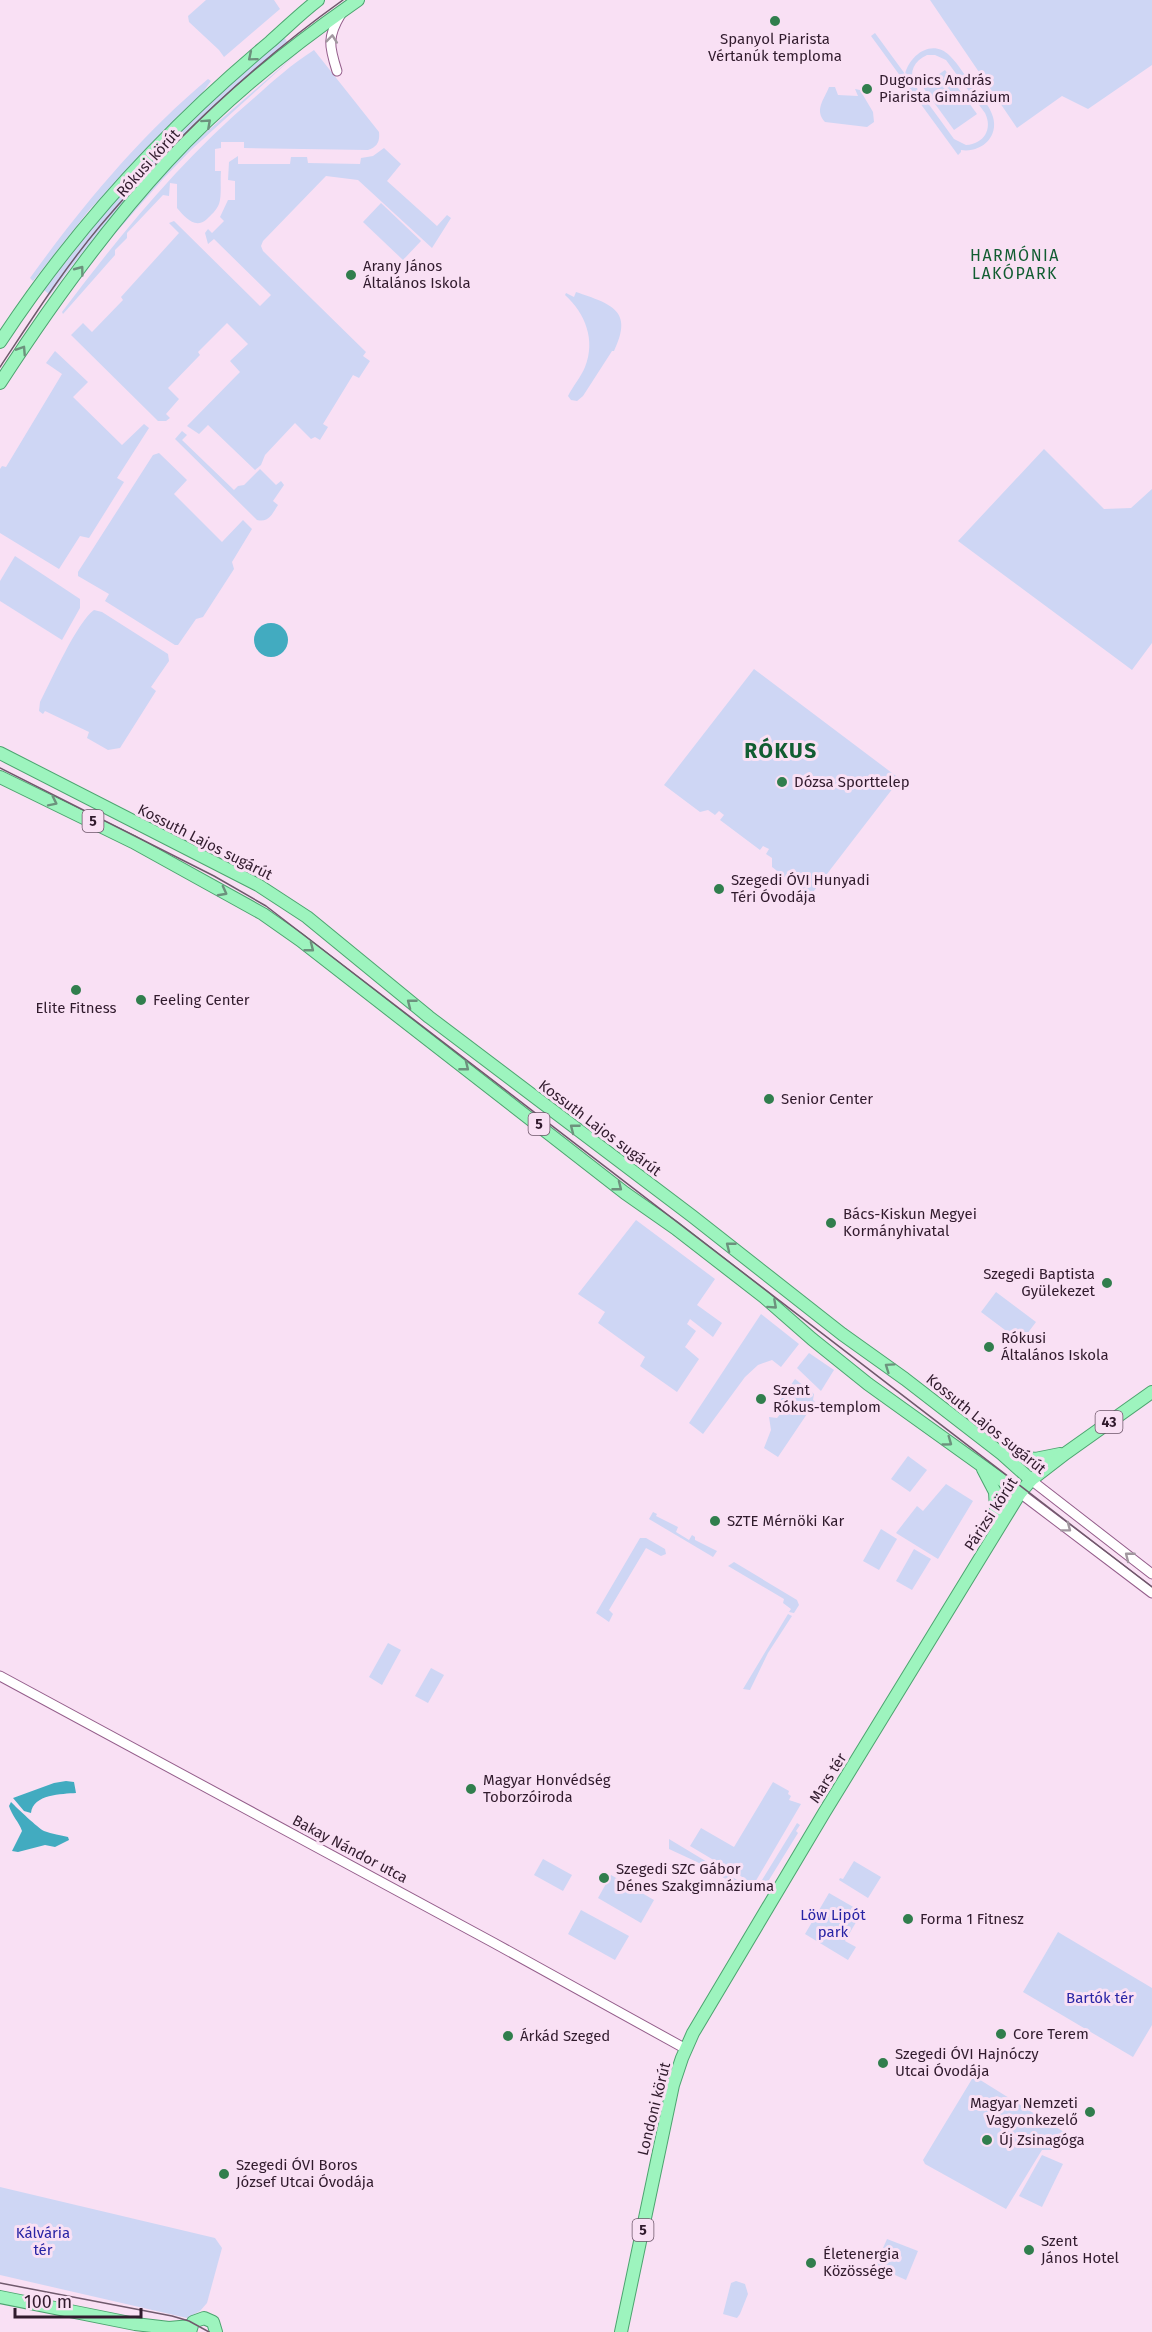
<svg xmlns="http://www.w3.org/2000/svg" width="1152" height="2332" viewBox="0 0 1152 2332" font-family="'Fira Sans',sans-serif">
	<rect width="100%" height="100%" fill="#f9e0f4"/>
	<g fill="#ced6f4" fill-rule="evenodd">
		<polygon points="206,0 274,0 280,9 224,57 219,50 189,22 188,16"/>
		<polygon points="930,0 1152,0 1152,65 1088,109 1062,96 1017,128"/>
		<path d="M875,33L905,74C910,55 932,38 950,56C959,65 965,76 973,86C980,95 990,106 993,117C999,138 980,153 961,150V152L958,155L871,36ZM927,55H935L946,60L985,113C993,129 984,144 966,145L954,139L914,84C909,71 914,61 927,55Z"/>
		<path d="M284,37L288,43C199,118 119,201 50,295L44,290L125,187L185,124Z"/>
		<path d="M314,50L379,132C380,142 377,147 368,150L244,148V142H221V148L215,149V171H221C220,181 222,195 219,204C216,211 211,215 207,219C195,230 185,217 177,208V184L170,183L169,196L163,195L127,233V238L115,250V255L63,314L62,312C120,235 180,161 254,98C273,81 292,64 314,50Z"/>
		<polygon points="300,51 192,149 163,179 112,237 59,307 134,206 182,153"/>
		<polygon points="945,70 977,114 954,130 922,86"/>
		<path d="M208,79L211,81L197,100L90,209L33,281L30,278C82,206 140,136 208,79Z"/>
		<path d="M829,87H835L838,95L858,96L855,89L860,90L873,112L874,122L867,127L825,122C814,110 824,100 829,87Z"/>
		<polygon points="384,148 401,164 387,181 437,226 447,215 451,218 432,248 358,180 326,176 263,241 261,246 263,251 366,352 363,356 370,361 359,378 353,375 323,424 328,427 320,440 315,437 311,439 295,423 265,455 261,465 255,470 208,425 199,434 187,426 240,372 230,361 248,344 227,323 198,352 200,355 168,388 179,399 166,414 170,418 166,421 158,421 71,335 83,323 92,332 123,300 121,297 179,233 169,223 174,221 260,306 271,295 214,239 208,244 205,233 208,229 212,233 224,221 220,217 228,200 235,200 235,181 228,180 229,162 238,156 238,164 290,164 291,157 307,157 308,163 360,164 361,158 373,156"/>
		<polygon points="381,203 421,241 403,260 363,222"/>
		<path d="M576,292C611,304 634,310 614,351H612L583,396L577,401L571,400L568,396C573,386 581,377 585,367C596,340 585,313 565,295L566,293L574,297Z"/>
		<polygon points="55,351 88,382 73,397 122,445 144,424 149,428 117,478 124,482 89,538 80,536 59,569 0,533 0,469 2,466 6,467 62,374 46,363"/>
		<path d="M182,431L187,435L182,440L234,490L238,486L244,485L260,469L276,485L281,481L284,485L273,501L278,505C272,514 269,523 257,520L175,439Z"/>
		<polygon points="1044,449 1104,509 1131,508 1152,489 1152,643 1132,670 958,541"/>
		<polygon points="159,453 187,480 174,494 222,542 243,520 252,529 232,562 234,569 203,617 196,619 178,645 175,645 105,601 109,594 78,576 78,572 153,455"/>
		<polygon points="15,556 80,599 80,608 62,640 0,601 0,581"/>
		<path d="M94,610L102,612L168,654L169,661L151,687L156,691L120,748L108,750L87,738L89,732L45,711L43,714L39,711L40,702C51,681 77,622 94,610Z"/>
		<polygon points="754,669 900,779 810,896 772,867 772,858 766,854 769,849 763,846 760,850 720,820 724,815 719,811 715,815 708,810 700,812 664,785"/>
		<polygon points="636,1220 715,1279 697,1305 722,1323 713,1337 690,1319 687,1324 696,1331 685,1347 699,1359 677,1392 640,1366 645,1357 598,1323 605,1312 578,1294"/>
		<polygon points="996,1292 1036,1322 1021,1342 981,1312"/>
		<polygon points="761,1314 799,1344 781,1367 772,1360 758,1365 745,1377 703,1434 689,1423"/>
		<polygon points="809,1353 834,1370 821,1391 797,1368"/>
		<polygon points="795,1379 814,1394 813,1400 815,1402 778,1457 764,1448 771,1430 769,1417 777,1418 781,1413 781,1408 777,1405"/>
		<polygon points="908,1456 927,1470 910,1492 891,1479"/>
		<polygon points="946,1484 973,1501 938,1559 896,1533 917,1506 923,1511"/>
		<polygon points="653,1512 657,1514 656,1516 678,1527 676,1532 689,1540 692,1535 695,1537 695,1540 717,1551 713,1557 649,1519"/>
		<polygon points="881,1529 897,1539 879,1570 863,1561"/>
		<polygon points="640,1538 646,1538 665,1549 666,1554 661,1556 646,1548 609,1610 613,1614 609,1622 596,1613"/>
		<polygon points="914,1549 931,1559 912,1590 896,1581"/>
		<polygon points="734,1562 797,1600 799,1605 794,1613 789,1612 791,1609 783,1603 784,1599 728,1566"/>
		<polygon points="788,1614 792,1616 768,1653 750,1690 743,1689"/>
		<polygon points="388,1643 401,1650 382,1685 369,1677"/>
		<polygon points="431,1668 444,1675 428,1703 415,1696"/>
		<polygon points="773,1782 789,1791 788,1794 791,1796 789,1800 801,1804 754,1884 690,1846 701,1828 734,1847"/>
		<polygon points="797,1823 800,1825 796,1831 798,1833 764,1888 754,1893"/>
		<polygon points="669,1839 752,1889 749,1892 746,1891 697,1862 669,1849"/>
		<polygon points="543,1859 572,1875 563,1891 534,1875"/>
		<polygon points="854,1861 881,1877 868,1898 839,1880 840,1878 843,1879"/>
		<polygon points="611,1875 654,1900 641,1923 598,1898"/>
		<polygon points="829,1893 862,1912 845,1941 856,1947 848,1960 805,1934"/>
		<polygon points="581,1910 629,1936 615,1960 568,1934"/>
		<polygon points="1058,1932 1152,1988 1152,2025 1133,2057 1023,1992"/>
		<polygon points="977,2078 1064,2132 1053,2150 1042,2150 1006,2209 925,2164 923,2160 972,2079"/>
		<polygon points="1042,2155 1063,2164 1042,2207 1019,2196"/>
		<polygon points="0,2187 215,2238 222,2248 207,2303 200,2311 187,2318 0,2275"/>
		<polygon points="887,2239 918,2251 906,2280 875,2266"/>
		<polygon points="736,2281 745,2284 748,2294 740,2314 737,2318 723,2314 731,2283"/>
	</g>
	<g fill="#42abc0">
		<circle cx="271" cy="640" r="17"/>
		<path d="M66,1781L74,1782L76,1793C62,1794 33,1794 31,1813L24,1811L13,1798L54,1783Z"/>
		<path d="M11,1802C17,1808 38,1828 44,1831C52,1834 61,1835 68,1837L69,1840L55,1847L45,1845L18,1852L12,1851L22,1831C19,1822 12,1816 9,1806Z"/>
	</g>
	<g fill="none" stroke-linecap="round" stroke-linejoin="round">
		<defs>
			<g id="minor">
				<path d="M337,71C329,46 327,37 341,14"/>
				<polyline points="1031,1480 1152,1574"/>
				<polyline points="1020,1493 1152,1593"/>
				<polyline points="0,1676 494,1943 686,2049"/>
			</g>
			<g id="major">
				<path d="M0,342C74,229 166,129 270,42C286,28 301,13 318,0"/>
				<path d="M0,383C50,306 105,229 167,162C223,101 290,47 358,0"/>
				<polyline points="0,753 258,885 307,917 429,1017 692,1216 842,1334 905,1379 1002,1454 1031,1480"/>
				<polyline points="0,777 133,842 263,914 300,940 625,1193 675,1228 764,1297 812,1339 868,1384 1020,1493"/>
				<polyline points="1004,1454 1035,1459 1060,1454"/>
				<polyline points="983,1469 995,1492 997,1527"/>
				<polyline points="0,2297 135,2324 169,2328 191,2326"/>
				<polyline points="190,2332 193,2322 204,2318 213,2322 216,2332"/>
				<polyline points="621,2332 673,2085 682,2058 693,2033 824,1813 1020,1493 1031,1480 1066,1453 1152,1392"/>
			</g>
		</defs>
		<use href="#minor" stroke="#945e8b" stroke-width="11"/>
		<use href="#major" stroke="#4ca46f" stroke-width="14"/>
		<use href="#minor" stroke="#fff" stroke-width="9"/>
		<use href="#major" stroke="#9df4be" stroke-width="12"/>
		<g stroke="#70596c" stroke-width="1.5">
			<path d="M0,367C32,319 63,270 100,226C172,141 252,65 343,0"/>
			<polyline points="0,768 214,876 266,906 1152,1587"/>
			<polyline points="0,2283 172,2316 189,2321 209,2332"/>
		</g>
	</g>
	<defs><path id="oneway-chevron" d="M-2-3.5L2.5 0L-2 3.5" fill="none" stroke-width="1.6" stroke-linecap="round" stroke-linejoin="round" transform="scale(1.5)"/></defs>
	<g stroke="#a298a0">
		<use href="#oneway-chevron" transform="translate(332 39) rotate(-84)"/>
		<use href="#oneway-chevron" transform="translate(1067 1528) rotate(37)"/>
		<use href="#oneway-chevron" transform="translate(1129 1556) rotate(-142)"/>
	</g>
	<g stroke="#6c927d">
		<use href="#oneway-chevron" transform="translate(252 57) rotate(140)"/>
		<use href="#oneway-chevron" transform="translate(207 123) rotate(-42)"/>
		<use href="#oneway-chevron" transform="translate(80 270) rotate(-53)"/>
		<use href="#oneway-chevron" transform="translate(22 350) rotate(-57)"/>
		<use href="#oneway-chevron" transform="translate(53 802) rotate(26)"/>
		<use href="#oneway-chevron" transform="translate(223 892) rotate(28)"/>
		<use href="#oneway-chevron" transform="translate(310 948) rotate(38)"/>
		<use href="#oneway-chevron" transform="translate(411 1003) rotate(-142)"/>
		<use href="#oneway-chevron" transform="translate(465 1067) rotate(38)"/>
		<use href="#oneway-chevron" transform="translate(574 1128) rotate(-142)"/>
		<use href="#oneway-chevron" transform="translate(618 1187) rotate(38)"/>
		<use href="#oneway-chevron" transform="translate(730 1246) rotate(-142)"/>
		<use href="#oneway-chevron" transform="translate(773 1305) rotate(42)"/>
		<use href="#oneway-chevron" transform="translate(889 1367) rotate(-145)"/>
		<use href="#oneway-chevron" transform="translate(948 1442) rotate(36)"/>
	</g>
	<g fill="#317e4d" stroke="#f9e0f4" stroke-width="2">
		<circle cx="775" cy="21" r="6"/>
		<circle cx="867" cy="89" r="6"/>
		<circle cx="351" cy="275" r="6"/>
		<circle cx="782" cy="782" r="6"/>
		<circle cx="719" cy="889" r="6"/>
		<circle cx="76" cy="990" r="6"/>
		<circle cx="141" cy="1000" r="6"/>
		<circle cx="769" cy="1099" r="6"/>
		<circle cx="831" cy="1223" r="6"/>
		<circle cx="1107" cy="1283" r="6"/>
		<circle cx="989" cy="1347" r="6"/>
		<circle cx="761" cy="1399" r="6"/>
		<circle cx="715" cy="1521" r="6"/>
		<circle cx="471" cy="1789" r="6"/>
		<circle cx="604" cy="1878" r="6"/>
		<circle cx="908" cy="1919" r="6"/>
		<circle cx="1001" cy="2034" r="6"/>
		<circle cx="508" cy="2036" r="6"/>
		<circle cx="883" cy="2063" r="6"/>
		<circle cx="1090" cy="2112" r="6"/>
		<circle cx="987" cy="2140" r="6"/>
		<circle cx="224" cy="2174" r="6"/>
		<circle cx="1029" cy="2250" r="6"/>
		<circle cx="811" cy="2263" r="6"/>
	</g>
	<g text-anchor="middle" stroke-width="6" stroke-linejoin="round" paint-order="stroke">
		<g fill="#f9e0f4" stroke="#6d5669" stroke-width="1.5">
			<rect x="82.5" y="810" width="21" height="22" rx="4.5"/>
			<rect x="528.5" y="1113" width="21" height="22" rx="4.5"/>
			<rect x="1095.5" y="1411" width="27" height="22" rx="4.5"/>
			<rect x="632.5" y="2219" width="21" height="22" rx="4.5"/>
		</g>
		<g font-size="14" font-weight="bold" fill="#311b2d">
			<text x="93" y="826">5</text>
			<text x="539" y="1129">5</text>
			<text x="1109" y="1427">43</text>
			<text x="643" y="2235">5</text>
		</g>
		<g font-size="15" fill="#311b2d" stroke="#f9e0f4" text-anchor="start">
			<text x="775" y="44" text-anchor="middle">Spanyol Piarista<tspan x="775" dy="17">Vértanúk temploma</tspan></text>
			<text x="879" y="85">Dugonics András<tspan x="879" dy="17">Piarista Gimnázium</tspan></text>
			<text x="363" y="271">Arany János<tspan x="363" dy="17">Általános Iskola</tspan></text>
			<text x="794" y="787">Dózsa Sporttelep</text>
			<text x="731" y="885">Szegedi ÓVI Hunyadi<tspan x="731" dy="17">Téri Óvodája</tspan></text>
			<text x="153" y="1005">Feeling Center</text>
			<text x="76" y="1013" text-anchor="middle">Elite Fitness</text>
			<text x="781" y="1104">Senior Center</text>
			<text x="843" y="1219">Bács-Kiskun Megyei<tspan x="843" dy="17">Kormányhivatal</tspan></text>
			<text x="1095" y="1279" text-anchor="end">Szegedi Baptista<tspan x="1095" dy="17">Gyülekezet</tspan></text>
			<text x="1001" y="1343">Rókusi<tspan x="1001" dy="17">Általános Iskola</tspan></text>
			<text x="773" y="1395">Szent<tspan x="773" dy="17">Rókus-templom</tspan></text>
			<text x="727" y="1526">SZTE Mérnöki Kar</text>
			<text x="483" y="1785">Magyar Honvédség<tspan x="483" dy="17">Toborzóiroda</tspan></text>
			<text x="616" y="1874">Szegedi SZC Gábor<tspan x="616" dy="17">Dénes Szakgimnáziuma</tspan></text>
			<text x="920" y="1924">Forma 1 Fitnesz</text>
			<text x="1013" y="2039">Core Terem</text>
			<text x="520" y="2041">Árkád Szeged</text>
			<text x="895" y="2059">Szegedi ÓVI Hajnóczy<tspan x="895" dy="17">Utcai Óvodája</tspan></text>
			<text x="1078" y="2108" text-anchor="end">Magyar Nemzeti<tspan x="1078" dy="17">Vagyonkezelő</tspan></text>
			<text x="999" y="2145">Új Zsinagóga</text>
			<text x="236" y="2170">Szegedi ÓVI Boros<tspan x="236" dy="17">József Utcai Óvodája</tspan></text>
			<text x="1041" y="2246">Szent<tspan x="1041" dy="17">János Hotel</tspan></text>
			<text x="823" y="2259">Életenergia<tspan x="823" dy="17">Közössége</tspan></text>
		</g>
		<g font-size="15" fill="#311b2d" stroke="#f9e0f4">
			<text transform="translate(148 163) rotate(-48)" y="5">Rókusi körút</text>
			<text transform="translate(205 842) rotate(27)" y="5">Kossuth Lajos sugárút</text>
			<text transform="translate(600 1128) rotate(37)" y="5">Kossuth Lajos sugárút</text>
			<text transform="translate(986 1424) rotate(39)" y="5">Kossuth Lajos sugárút</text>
			<text transform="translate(991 1514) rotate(-57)" y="5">Párizsi körút</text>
			<text transform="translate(828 1778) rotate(-58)" y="5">Mars tér</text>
			<text transform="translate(350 1849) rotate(28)" y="5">Bakay Nándor utca</text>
			<text transform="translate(654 2109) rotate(-76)" y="5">Londoni körút</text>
		</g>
		<g font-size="15" fill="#2824a5" stroke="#f9e0f4">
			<text x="833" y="1920">Löw Lipót<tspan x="833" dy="17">park</tspan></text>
			<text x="1100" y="2003">Bartók tér</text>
			<text x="43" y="2238">Kálvária<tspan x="43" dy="17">tér</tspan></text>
		</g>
		<g font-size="16" letter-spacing="1.5" fill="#125d32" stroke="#f9e0f4">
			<text x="1015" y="261">HARMÓNIA<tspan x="1015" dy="18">LAKÓPARK</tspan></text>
		</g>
		<g font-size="21" font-weight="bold" letter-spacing="1.5" fill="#125d32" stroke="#f9e0f4">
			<text x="781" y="758">RÓKUS</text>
		</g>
	</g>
	<path d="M15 2308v9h126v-9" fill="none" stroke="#311b2d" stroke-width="3"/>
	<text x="24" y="2308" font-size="18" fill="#311b2d" stroke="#f9e0f4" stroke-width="4.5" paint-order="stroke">100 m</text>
</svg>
